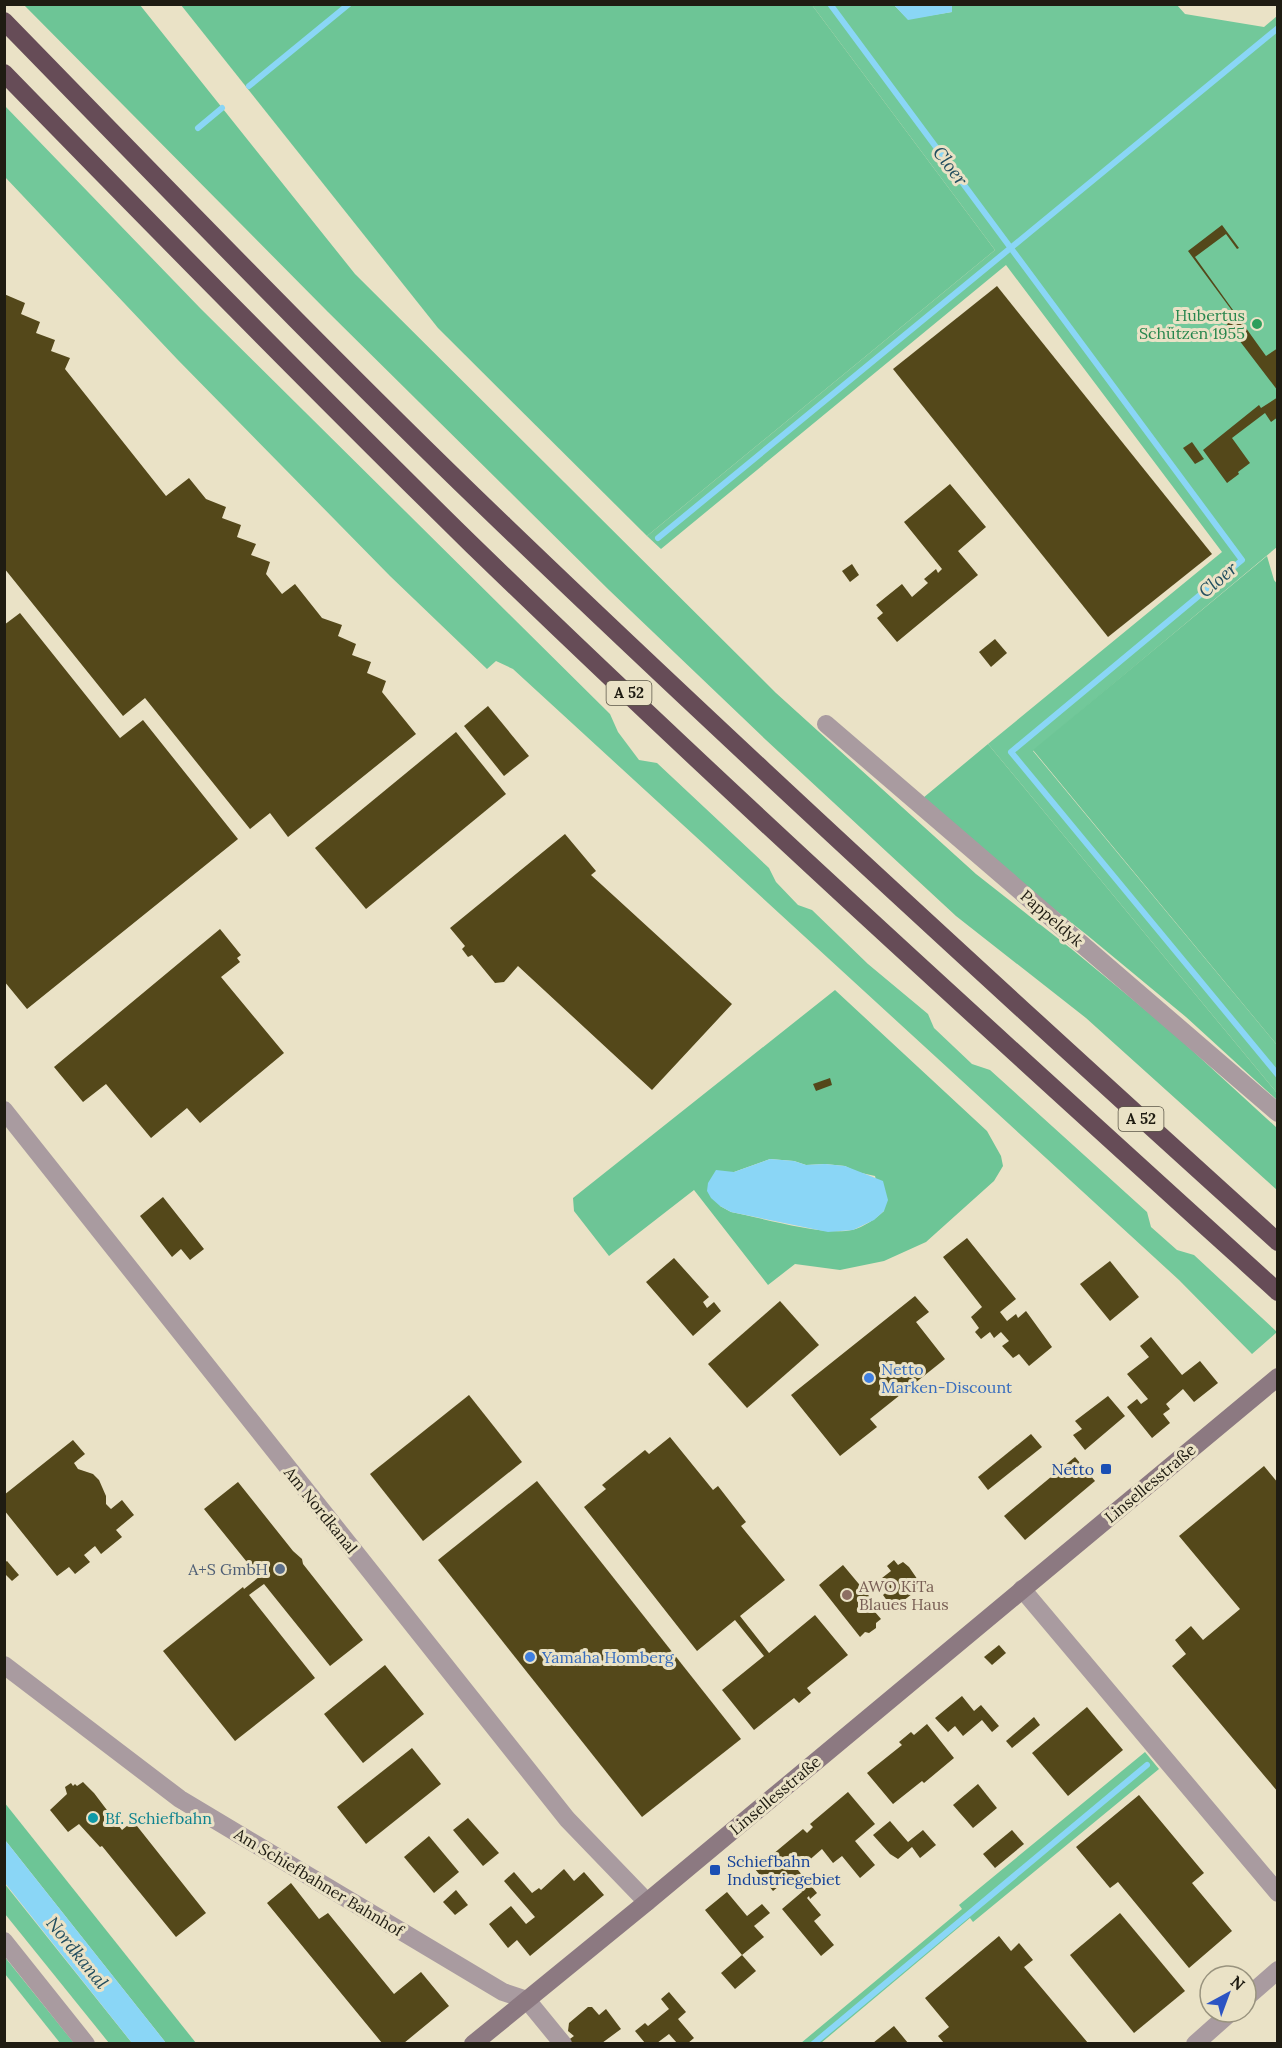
<svg xmlns="http://www.w3.org/2000/svg" width="1282" height="2048" viewBox="0 0 1282 2048" font-family="Lora,serif">
	<rect width="100%" height="100%" fill="#eae2c6"/>
	<g fill="#72c89a">
		<polygon points="952,4 1177,5 1185,14 1264,27 1277,16 1277,547 1033,751 1277,1045 1277,1093 988,744 1222,552 1006,265 661,549 647,536 995,250 812,5 894,5 908,19 952,12"/>
		<polygon points="5,106 201,309 610,714 618,732 639,760 657,763 769,868 776,882 798,905 812,910 868,964 928,1014 934,1028 972,1064 990,1070 1147,1212 1151,1227 1177,1250 1194,1255 1277,1332 1252,1354 1179,1280 513,669 496,661 487,669 390,576 177,359 5,177"/>
		<polygon points="1145,1752 1159,1769 973,1922 970,1918 821,2043 801,2043 962,1909 959,1905"/>
		<polygon points="4,1883 132,2043 109,2043 5,1914"/>
		<polygon points="4,1956 74,2043 60,2043 5,1974"/>
	</g>
	<g fill="#6dc596" fill-rule="evenodd">
		<polygon points="24,5 140,5 355,274 776,693 976,874 1074,951 1172,1032 1277,1128 1277,1190 1086,1018 956,916 766,740 609,590 328,312"/>
		<polygon points="181,5 812,5 995,250 647,536 438,328"/>
		<polygon points="1267,556 1274,580 1278,585 1277,1045 1033,750"/>
		<polygon points="988,744 1277,1093 1277,1100 1186,1017 1087,935 989,858 923,798"/>
		<path d="M835,990L987,1131L1001,1156L1003,1166L994,1181L926,1242L884,1261L840,1270L795,1264L768,1285L694,1190L609,1256L574,1211L573,1198ZM770,1159L794,1161L806,1165L825,1164L845,1166L857,1172L875,1176L884,1211C875,1219 864,1227 852,1230C823,1236 762,1218 731,1212L720,1206L734,1172Z"/>
		<polygon points="4,1802 196,2043 166,2043 5,1840"/>
	</g>
	<g fill="#8ad6f6">
		<polygon points="894,5 952,5 952,12 908,20"/>
		<polygon points="770,1159 794,1161 806,1165 825,1164 845,1166 883,1181 888,1200 884,1211 874,1220 853,1230 828,1232 731,1212 720,1206 711,1198 707,1191 708,1183 716,1170 734,1172"/>
		<polygon points="5,1840 166,2043 132,2043 5,1883"/>
	</g>
	<g fill="none" stroke-linecap="round" stroke-linejoin="round">
		<g stroke="#8ad6f6" stroke-width="6">
			<polyline points="830,4 1242,560 1011,752 1278,1075"/>
			<polyline points="249,86 349,4"/>
			<polyline points="198,128 222,108"/>
			<polyline points="658,538 1278,28"/>
			<polyline points="813,2044 1147,1765"/>
		</g>
	</g>
	<g fill="#54481a">
		<polygon points="1222,225 1239,248 1237,249 1226,234 1195,257 1266,356 1278,348 1278,391 1226,323 1236,316 1188,251"/>
		<polygon points="997,286 1212,554 1108,637 893,369"/>
		<polygon points="4,294 25,303 21,314 40,322 36,333 55,340 51,351 70,358 65,369 166,496 189,478 206,499 226,507 222,518 241,525 237,537 256,544 251,555 270,562 266,574 282,594 295,584 322,618 342,625 338,636 356,644 352,655 371,662 367,673 386,681 382,692 416,734 288,837 270,813 250,829 145,698 123,716 4,568"/>
		<polygon points="1278,397 1278,417 1271,422 1265,413 1232,438 1250,463 1238,472 1239,474 1227,483 1203,450 1259,405 1261,408"/>
		<polygon points="1192,442 1204,459 1195,464 1183,448"/>
		<polygon points="950,484 986,527 958,551 978,575 897,642 877,618 883,613 876,605 902,584 912,597 928,583 924,579 936,569 938,573 942,569 904,522"/>
		<polygon points="852,564 859,575 850,582 842,571"/>
		<polygon points="20,613 120,738 143,720 238,839 27,1009 4,981 4,625"/>
		<polygon points="995,639 1007,653 991,667 979,652"/>
		<polygon points="488,706 529,756 504,776 464,726"/>
		<polygon points="456,732 506,794 366,909 315,848"/>
		<polygon points="565,834 596,871 591,875 732,1004 652,1090 518,966 504,982 495,983 472,955 468,957 462,949 465,946 450,928"/>
		<polygon points="220,929 241,955 237,958 240,962 221,977 284,1053 200,1123 187,1108 151,1138 106,1084 83,1102 54,1067"/>
		<polygon points="830,1078 832,1085 816,1091 813,1084"/>
		<polygon points="163,1197 204,1249 190,1260 181,1249 172,1257 140,1216"/>
		<polygon points="967,1238 1016,1299 1000,1312 1007,1321 1016,1314 1018,1318 1026,1311 1052,1347 1029,1366 1019,1354 1013,1358 1002,1346 1009,1341 1001,1332 994,1338 990,1332 981,1339 975,1332 979,1328 971,1317 982,1307 943,1257"/>
		<polygon points="674,1258 709,1297 703,1302 707,1308 714,1302 721,1311 693,1336 646,1282"/>
		<polygon points="1110,1261 1139,1297 1110,1321 1080,1284"/>
		<polygon points="915,1296 929,1312 916,1322 945,1359 870,1419 877,1427 840,1456 791,1395"/>
		<polygon points="780,1301 819,1345 747,1408 708,1364"/>
		<polygon points="1151,1337 1182,1375 1200,1361 1218,1383 1194,1402 1183,1389 1166,1404 1170,1409 1163,1414 1170,1423 1152,1438 1127,1407 1137,1399 1141,1404 1148,1399 1127,1374 1149,1357 1140,1346"/>
		<polygon points="469,1395 522,1462 423,1541 370,1474"/>
		<polygon points="1108,1396 1125,1416 1085,1450 1073,1435 1082,1429 1075,1421"/>
		<polygon points="1031,1434 1042,1447 988,1490 978,1477"/>
		<polygon points="670,1437 713,1490 718,1486 746,1522 741,1526 785,1580 740,1616 769,1653 815,1615 848,1655 807,1688 811,1693 799,1703 794,1698 754,1730 722,1690 764,1656 735,1620 697,1651 584,1507 606,1489 602,1485 645,1450 649,1454"/>
		<polygon points="73,1440 85,1454 74,1463 78,1469 93,1474 99,1480 106,1496 106,1504 111,1509 122,1500 134,1515 116,1530 122,1537 101,1554 95,1546 84,1555 90,1562 75,1574 69,1567 57,1576 4,1510 4,1495"/>
		<polygon points="1075,1457 1095,1481 1025,1540 1004,1516"/>
		<polygon points="1264,1466 1278,1483 1278,1792 1172,1666 1186,1654 1175,1640 1191,1626 1203,1640 1240,1609 1179,1536"/>
		<polygon points="537,1481 741,1739 642,1817 438,1560"/>
		<polygon points="238,1482 293,1551 302,1559 303,1564 363,1640 330,1666 264,1584 249,1595 315,1678 235,1741 163,1651 243,1587 244,1589 259,1577 204,1509"/>
		<polygon points="894,1560 898,1565 903,1562 909,1567 922,1586 893,1609 883,1595 890,1589 882,1578 891,1571 887,1566"/>
		<polygon points="7,1561 19,1575 12,1581 4,1573 4,1563"/>
		<polygon points="843,1565 879,1608 875,1612 881,1619 876,1623 876,1628 869,1633 865,1632 860,1637 819,1585"/>
		<polygon points="999,1645 1006,1653 992,1665 984,1657"/>
		<polygon points="385,1665 424,1714 363,1763 324,1714"/>
		<polygon points="962,1696 974,1711 981,1705 999,1726 992,1732 982,1720 963,1736 955,1726 948,1732 935,1718"/>
		<polygon points="1087,1707 1123,1750 1068,1796 1032,1753"/>
		<polygon points="1034,1717 1040,1725 1012,1748 1006,1741"/>
		<polygon points="927,1724 954,1758 924,1783 922,1781 893,1804 867,1773 902,1745 899,1742 911,1732 914,1735"/>
		<polygon points="412,1748 441,1784 366,1844 337,1807"/>
		<polygon points="83,1782 94,1793 122,1830 133,1821 206,1913 176,1937 102,1846 100,1847 79,1824 68,1832 50,1810 67,1794 65,1787 71,1783 73,1786 75,1784 77,1786"/>
		<polygon points="978,1784 997,1808 973,1828 953,1805"/>
		<polygon points="848,1792 875,1824 855,1841 875,1865 860,1878 842,1856 833,1863 822,1849 798,1870 817,1893 810,1899 809,1896 807,1898 821,1915 814,1921 834,1945 821,1956 782,1909 802,1892 790,1877 773,1891 755,1869 803,1829 807,1833 813,1827 810,1824"/>
		<polygon points="1139,1795 1204,1873 1192,1883 1232,1931 1189,1968 1118,1882 1110,1888 1076,1847"/>
		<polygon points="468,1818 499,1853 483,1866 453,1830"/>
		<polygon points="890,1821 908,1842 923,1830 936,1845 920,1858 912,1847 898,1859 890,1854 873,1835"/>
		<polygon points="1012,1830 1024,1844 995,1868 983,1854"/>
		<polygon points="429,1836 459,1872 434,1893 404,1857"/>
		<polygon points="564,1869 574,1881 584,1872 604,1895 530,1956 517,1940 508,1948 489,1924 511,1906 526,1924 535,1917 504,1881 514,1872 532,1893 539,1888 541,1890"/>
		<polygon points="291,1883 319,1919 328,1913 394,1994 421,1972 449,2006 404,2043 382,2043 267,1903"/>
		<polygon points="456,1890 468,1905 455,1915 443,1902"/>
		<polygon points="727,1892 747,1916 762,1904 770,1913 754,1926 764,1937 742,1955 705,1910"/>
		<polygon points="1120,1913 1185,1991 1134,2033 1070,1955"/>
		<polygon points="999,1936 1011,1951 1019,1943 1033,1960 1024,1967 1088,2043 944,2043 938,2036 949,2027 925,1998"/>
		<polygon points="742,1955 756,1971 735,1989 721,1973"/>
		<polygon points="669,1992 686,2012 678,2019 694,2038 688,2043 677,2043 669,2034 657,2043 645,2043 635,2031 645,2023 648,2026 669,2009 661,1999"/>
		<polygon points="588,2007 592,2007 599,2015 606,2009 621,2029 602,2043 569,2043 567,2041 574,2036 568,2031 569,2023"/>
		<polygon points="894,2026 908,2043 873,2043"/>
	</g>
	<g fill="none" stroke-linecap="round" stroke-linejoin="round">
		<g stroke="#a99ba0" stroke-width="18">
			<polyline points="826,724 1278,1113"/>
			<polyline points="4,1110 567,1819 647,1902"/>
			<polyline points="1022,1589 1278,1893"/>
			<polyline points="4,1665 180,1799 503,1992 527,2000 563,2044"/>
			<polyline points="4,1941 86,2044"/>
			<polyline points="1246,1998 1278,1970"/>
			<polyline points="1195,2044 1231,2012"/>
		</g>
		<polyline stroke="#8c7981" stroke-width="18" points="473,2044 647,1902 1278,1377"/>
		<g stroke="#664c57" stroke-width="18">
			<path d="M4,21C169,190 333,361 504,525C757,768 1017,1006 1278,1242"/>
			<path d="M4,73C159,232 314,390 472,545C735,800 1007,1046 1278,1292"/>
		</g>
	</g>
	<circle fill="#2e9e5b" stroke="#eae2c6" stroke-width="2" cx="1257" cy="324" r="6"/>
	<g fill="#3f7fe0" stroke="#eae2c6" stroke-width="2">
		<circle cx="869" cy="1378" r="6"/>
		<circle cx="530" cy="1657" r="6"/>
	</g>
	<g fill="#1a4fb4" stroke="#eae2c6" stroke-width="2">
		<rect x="1100" y="1463" width="12" height="12" rx="3"/>
		<rect x="709" y="1864" width="12" height="12" rx="3"/>
	</g>
	<circle fill="#5c6f8a" stroke="#eae2c6" stroke-width="2" cx="280" cy="1569" r="6"/>
	<circle fill="#8d6e63" stroke="#eae2c6" stroke-width="2" cx="847" cy="1595" r="6"/>
	<circle fill="#0f9aa8" stroke="#eae2c6" stroke-width="2" cx="93" cy="1818" r="6"/>
	<g text-anchor="middle" stroke-width="6" stroke-linejoin="round" paint-order="stroke">
		<g fill="#eae2c6" stroke="#5c5748" stroke-width="1.5">
			<rect x="606.5" y="681" width="45" height="24" rx="4.5"/>
			<rect x="1118.5" y="1107" width="45" height="24" rx="4.5"/>
		</g>
		<g font-size="15" font-weight="bold" fill="#1f1c12">
			<text x="629" y="698">A 52</text>
			<text x="1141" y="1124">A 52</text>
		</g>
		<g font-size="16" fill="#27864d" stroke="#eae2c6" text-anchor="end">
			<text x="1245" y="321">Hubertus<tspan x="1245" dy="18">Schützen 1955</tspan></text>
		</g>
		<g font-size="16" fill="#1f1c12" stroke="#eae2c6">
			<text transform="translate(1052 918) rotate(41)" y="6">Pappeldyk</text>
			<text transform="translate(1150 1483) rotate(-40)" y="6">Linsellesstraße</text>
			<text transform="translate(321 1510) rotate(51)" y="6">Am Nordkanal</text>
			<text transform="translate(775 1795) rotate(-40)" y="6">Linsellesstraße</text>
			<text transform="translate(319 1882) rotate(31)" y="6">Am Schiefbahner Bahnhof</text>
		</g>
		<g font-size="16" fill="#366cbe" stroke="#eae2c6" text-anchor="start">
			<text x="881" y="1375">Netto<tspan x="881" dy="18">Marken-Discount</tspan></text>
			<text x="542" y="1663">Yamaha Homberg</text>
		</g>
		<g font-size="16" fill="#164399" stroke="#eae2c6" text-anchor="end">
			<text x="1094" y="1475">Netto</text>
			<text x="727" y="1867" text-anchor="start">Schiefbahn<tspan x="727" dy="18">Industriegebiet</tspan></text>
		</g>
		<g font-size="16" fill="#4e5e75" stroke="#eae2c6" text-anchor="end">
			<text x="268" y="1575">A+S GmbH</text>
		</g>
		<g font-size="16" fill="#785e54" stroke="#eae2c6" text-anchor="start">
			<text x="859" y="1592">AWO KiTa<tspan x="859" dy="18">Blaues Haus</tspan></text>
		</g>
		<g font-size="16" fill="#0d838f" stroke="#eae2c6" text-anchor="start">
			<text x="105" y="1824">Bf. Schiefbahn</text>
		</g>
		<g font-size="18" font-style="italic" fill="#224e5f" stroke="#eae2c6">
			<text transform="translate(950 166) rotate(53)" y="6">Cloer</text>
			<text transform="translate(1218 580) rotate(-40)" y="6">Cloer</text>
			<text transform="translate(77 1953) rotate(51)" y="6">Nordkanal</text>
		</g>
	</g>
	<rect width="1282" height="2048" fill="none" stroke="#1f1c12" stroke-width="12"/>
	<g transform="translate(1228 1994) rotate(41)"><circle r="28" fill="#eae2c6" stroke="#99937e" stroke-width="1.5"/>
	<path d="M0-4.5L10 22L0 15L-10 22Z" fill="#2c54c3"/>
	<text y="-9" font-size="16" font-weight="bold" text-anchor="middle" fill="#1f1c12">N</text>
	</g>
</svg>
